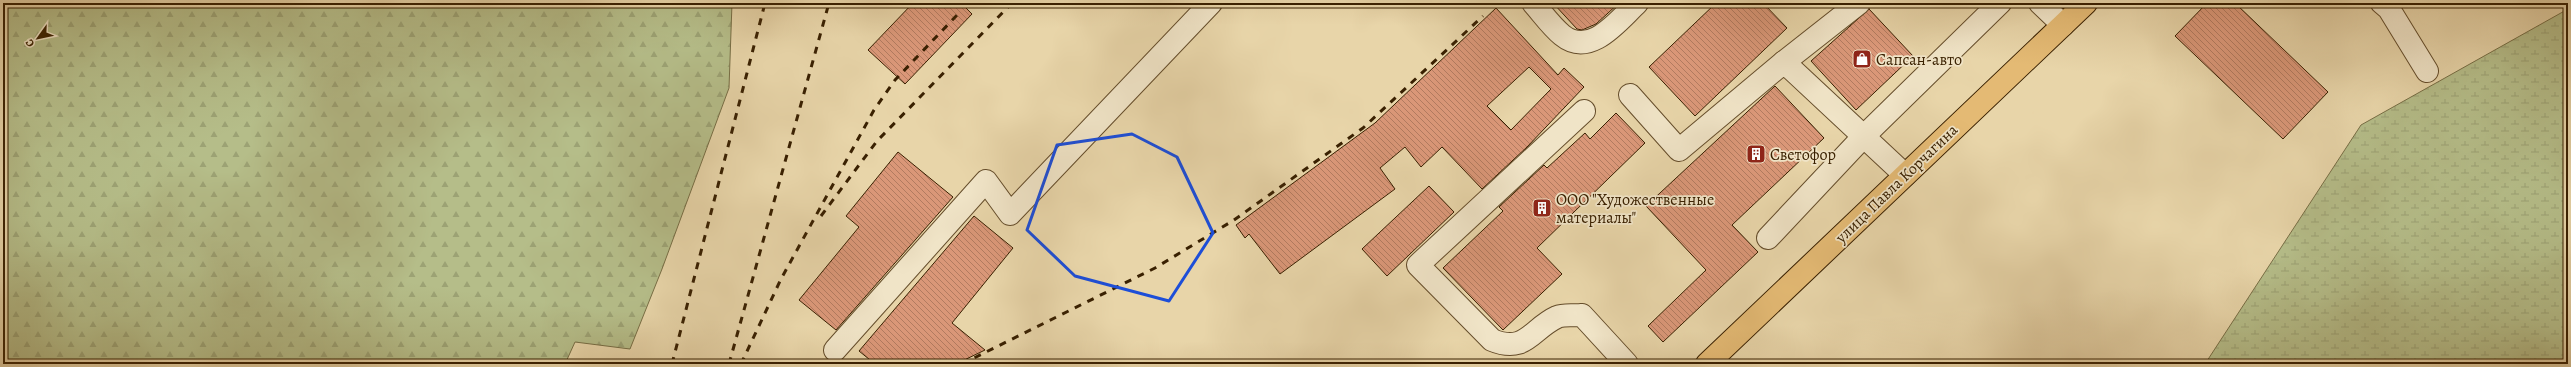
<svg xmlns="http://www.w3.org/2000/svg" width="2571" height="367" viewBox="0 0 2571 367" font-family="Alegreya,serif">
	<defs>
		<pattern id="forest-firs" width="22" height="20" patternUnits="userSpaceOnUse"><rect width="22" height="20" fill="#b5bd89"/><path d="M5 1l3.5 6h-7zM16 11l3.5 6h-7z" fill="#9ca274"/></pattern>
		<pattern id="wetland-marsh" width="20" height="14" patternUnits="userSpaceOnUse"><rect width="20" height="14" fill="#b5bd89"/><path d="M1 5h8M5 5V1M11 12h8M15 12V8" fill="none" stroke="#9ca274"/></pattern>
		<pattern id="building-back-hatch" width="6" height="6" patternUnits="userSpaceOnUse"><rect width="6" height="6" fill="#da9778"/><path d="M-1 5l2 2M0 0l6 6M5-1l2 2" fill="none" stroke="#b27b60"/></pattern>
	</defs>
	<rect width="100%" height="100%" fill="#e8d5a9"/>
	<filter id="stains"><feTurbulence type="fractalNoise" baseFrequency=".005" numOctaves="4"/><feColorMatrix values="0 0 0 0 .2 0 0 0 0 .09 0 0 0 0 .02 0 0 0 .5 -.17"/></filter>
	<radialGradient id="worn" r=".72"><stop offset=".6" stop-color="#630" stop-opacity="0"/><stop offset="1" stop-color="#630" stop-opacity=".3"/></radialGradient>
	<polygon fill="url(#forest-firs)" stroke="#776e45" points="3,3 732,3 729,88 662,269 630,349 575,342 565,364 3,364"/>
	<polygon fill="url(#wetland-marsh)" stroke="#776e45" points="2568,9 2568,364 2205,364 2361,125"/>
	<g fill="url(#building-back-hatch)" stroke="#392001" fill-rule="evenodd">
		<polygon points="913,3 961,3 972,14 905,84 868,50"/>
		<polygon points="1553,3 1619,3 1596,24 1582,30 1577,29"/>
		<polygon points="1716,3 1763,3 1787,28 1695,116 1649,67"/>
		<polygon points="2207,3 2235,3 2328,92 2283,139 2175,36"/>
		<path d="M1496,8L1558,75L1564,68L1584,87L1527,147L1482,189L1442,147L1421,167L1405,147L1380,168L1395,189L1280,274L1249,234L1245,238L1236,225L1375,123ZM1529,67L1551,89L1511,130L1487,106Z"/>
		<polygon points="1869,9 1913,56 1856,110 1811,61"/>
		<polygon points="1775,86 1824,138 1732,225 1758,252 1663,342 1648,326 1706,270 1646,206"/>
		<polygon points="1616,113 1645,143 1537,248 1562,274 1503,330 1443,268 1503,211 1499,207 1544,165 1547,168 1585,133 1590,139"/>
		<polygon points="898,152 953,197 836,330 799,300 859,227 846,216"/>
		<polygon points="1429,186 1454,212 1387,276 1362,249"/>
		<polygon points="974,216 1013,248 952,323 985,350 956,364 875,364 859,351"/>
	</g>
	<g fill="none" stroke-linecap="round" stroke-linejoin="round">
		<defs>
			<g id="minor">
				<path d="M1533,3C1542,13 1551,26 1562,35C1590,58 1618,21 1637,3"/>
				<polyline points="2040,3 2063,25"/>
				<polyline points="2382,3 2389,9 2427,71"/>
				<polyline points="1784,62 1859,3"/>
				<polyline points="1630,95 1679,150 1784,62 1905,175"/>
				<path d="M1584,111L1418,265L1492,340C1526,354 1531,329 1557,317C1564,314 1574,316 1582,315L1627,364"/>
				<polyline points="1768,238 1864,136 2000,3"/>
				<polyline points="835,350 986,181 1010,214 1211,3"/>
			</g>
			<polyline id="major" points="1707,364 2086,3"/>
		</defs>
		<use href="#minor" stroke="#654d2b" stroke-width="24"/>
		<use href="#major" stroke="#392001" stroke-width="24"/>
		<use href="#minor" stroke="#f0e4c7" stroke-width="22"/>
		<use href="#major" stroke="#e4ba74" stroke-width="22"/>
		<g stroke="#392001" stroke-width="3" stroke-dasharray="7 7" stroke-linecap="butt">
			<polyline points="821,216 877,141 1012,3"/>
			<polyline points="672,364 765,3"/>
			<polyline points="729,364 829,3"/>
			<polyline points="741,364 781,279 874,110 895,80 959,13"/>
			<polyline points="962,364 1155,268 1234,220 1363,128 1483,16"/>
		</g>
	</g>
	<path fill="none" stroke="#1d4ed8" stroke-width="3" stroke-linejoin="round" d="M1132,134L1177,157L1213,233L1169,301L1075,276L1027,230L1057,145Z"/>
	<defs>
		<symbol id="shop-square" viewBox="-11 -11 22 22"><rect x="-9" y="-9" width="18" height="18" rx="4" fill="#8f2418" stroke="#f0e4c7"/><path d="M-5-2.5h2.3a2.7 3.5 0 0 1 5.4 0H5L5.5 6h-11ZM-1.5-2.5h3a1.5 2.3 0 0 0-3 0Z" fill="#fff"/></symbol>
		<symbol id="building-square" viewBox="-11 -11 22 22"><rect x="-9" y="-9" width="18" height="18" rx="4" fill="#8f2418" stroke="#f0e4c7"/><path d="M-4-6H4V6H1V3H-1V6H-4ZM-2.5-4.3h1.7v1.8h-1.7ZM.8-4.3h1.7v1.8H.8ZM-2.5-1h1.7V.8h-1.7ZM.8-1h1.7V.8H.8Z" fill="#fff"/></symbol>
	</defs>
	<g fill-rule="evenodd">
		<use href="#shop-square" x="1851" y="48" width="22" height="22"/>
		<use href="#building-square" x="1745" y="143" width="22" height="22"/>
		<use href="#building-square" x="1531" y="197" width="22" height="22"/>
	</g>
	<g text-anchor="middle" stroke-width="3.5" stroke-linejoin="round" paint-order="stroke">
		<g font-size="16" fill="#392001" stroke="#f0e4c7" text-anchor="start">
			<text x="1876" y="65">Сапсан-авто</text>
			<text x="1770" y="160">Светофор</text>
			<text x="1556" y="205">ООО "Художественные<tspan x="1556" dy="18">материалы"</tspan></text>
		</g>
		<g font-size="16" fill="#392001" stroke="#f0e4c7">
			<text transform="translate(1896 183) rotate(-44)" y="6">улица Павла Корчагина</text>
		</g>
	</g>
	<rect width="2571" height="367" fill="none" stroke="#e8d5a9" stroke-width="16"/>
	<rect x="4" y="4" width="2563" height="359" fill="none" stroke="#392001" stroke-width="2"/>
	<rect x="8" y="8" width="2555" height="351" fill="none" stroke="#392001"/>
	<g transform="translate(38 38) rotate(237)" stroke="#f0e4c7" stroke-width="3" paint-order="stroke">
	<path d="M0-3L7 15L0 10L-7 15Z" fill="#392001"/>
	<text y="-6" font-size="11" font-weight="bold" text-anchor="middle" fill="#392001">С</text>
	</g>
	<rect width="100%" height="100%" filter="url(#stains)"/>
	<rect width="100%" height="100%" fill="url(#worn)"/>
</svg>
